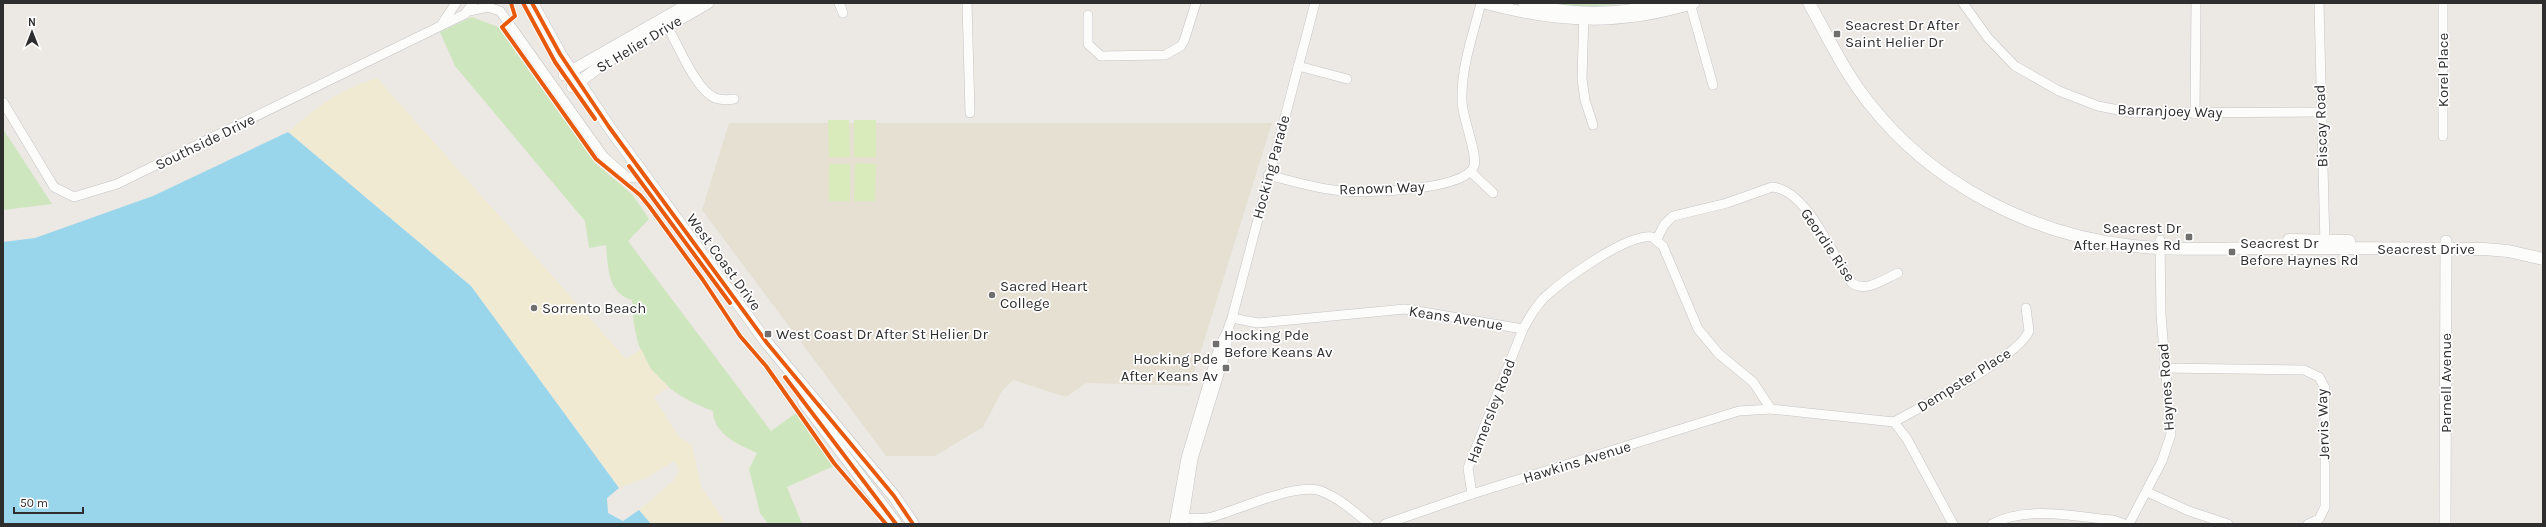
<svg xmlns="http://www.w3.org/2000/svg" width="2546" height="527" viewBox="0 0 2546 527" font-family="Karla,sans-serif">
	<rect width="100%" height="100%" fill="#ece8e4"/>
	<polygon fill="#e6e0d3" points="729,123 1272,123 1190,386 1086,383 1066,397 1013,380 1002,391 983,427 935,456 886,456 702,210"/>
	<g fill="#cee6be">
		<polygon points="1547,3 1629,3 1574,8"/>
		<path d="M472,17L498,27L595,163L632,194L649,219L628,241L771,431L796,413L834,466L787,487L802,524H768L760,513L749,469L757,453C739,445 713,434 713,411C656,389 634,361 632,300C607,293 608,266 606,245L589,248L585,221L455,66L440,32Z"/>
		<polygon points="3,129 52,204 3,210"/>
	</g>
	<path fill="#f0ead3" d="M377,78L626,359L641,349L651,369L669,387L654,397L679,437L692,445L701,486L726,524H651L639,510L673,481L679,470L674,461L648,477L619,488L471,286L288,132C317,107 340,89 377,78Z"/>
	<g fill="#d9eabb">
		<polygon points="828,120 849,120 850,157 829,157"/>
		<rect x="854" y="120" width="22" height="37"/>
		<polygon points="855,163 876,164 875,201 854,201"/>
		<rect x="829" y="164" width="21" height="37"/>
	</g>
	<polygon fill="#99d6ec" points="288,132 471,286 619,488 607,498 608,513 623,521 639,510 651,524 3,524 3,242 35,238 153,196"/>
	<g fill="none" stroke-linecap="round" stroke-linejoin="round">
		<defs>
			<g id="minor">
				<polyline points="839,3 843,13"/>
				<polyline points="967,3 970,113"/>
				<polyline points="1690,3 1713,85"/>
				<polyline points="1963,3 1988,38 2015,66 2059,91 2098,106 2134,113 2320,112"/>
				<polyline points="2319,3 2325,247"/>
				<polyline points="2443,3 2443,136"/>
				<polyline points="469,11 488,7 500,11 604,157 628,178 638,177"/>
				<polyline points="1584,12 1582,79 1585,100 1593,125"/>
				<polyline points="1088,15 1088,44 1101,56 1165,55 1181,46 1184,41 1196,3"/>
				<path d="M664,21C676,39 695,90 715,98C721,100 728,100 734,99"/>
				<polyline points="442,24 456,3"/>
				<polyline points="1298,66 1347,79"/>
				<polyline points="3,102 54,187 74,197 117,184 465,14 473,3"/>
				<polyline points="2195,114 2196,3"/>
				<polyline points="1471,172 1493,193"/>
				<path d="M1268,175C1292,181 1317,189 1342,191C1365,193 1466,191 1474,166C1478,154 1462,117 1462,101C1461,67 1473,35 1481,3"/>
				<path d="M1657,239L1664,225L1673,216L1727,203L1772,187C1808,190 1833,258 1852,283C1866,293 1884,279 1898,273"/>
				<path d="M1232,318L1258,323L1405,309L1523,329C1529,318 1535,307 1544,298C1563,280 1626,234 1652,237L1663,246L1698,329L1719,354L1753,382L1771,409L1894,422L1907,439L1953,524"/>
				<polyline points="2164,368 2304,370 2319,377 2325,388 2325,507 2319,519 2308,524"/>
				<path d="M1894,422C1922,406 2019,357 2029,331L2026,308"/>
				<polyline points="2147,492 2189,511 2228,524"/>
				<polyline points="1472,494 1468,468 1523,329"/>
				<path d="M1176,517C1188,518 1200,520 1212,517C1239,510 1296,482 1321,491C1339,498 1355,512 1369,524"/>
				<polyline points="1174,524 1186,458 1219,347 1227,332 1232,318 1315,3"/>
				<polyline points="1183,524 1193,459 1227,348 1227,333"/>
				<polyline points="1385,524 1472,494 1739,411 1771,409"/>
				<path d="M1992,524C2027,505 2076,517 2113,520L2124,524"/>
				<polyline points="2129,524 2162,461 2171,434 2161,315 2160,240"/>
			</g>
			<g id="tertiary">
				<path d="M1484,3C1559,23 1620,26 1694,3"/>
				<path d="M1524,3C1570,15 1619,15 1665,3"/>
				<polyline points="564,75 690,3"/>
				<polyline points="572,87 606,62 708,3"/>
				<polyline points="2445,524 2446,241"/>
			</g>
			<g id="secondary">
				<polyline points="532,3 560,54 609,127 767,343 894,496 913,524"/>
				<path d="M1809,3C1828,37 1844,72 1869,103C1932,184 2032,235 2133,246C2179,251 2227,248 2273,248C2343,248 2414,248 2484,249L2508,251L2543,259"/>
				<polyline points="2289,240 2349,241"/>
				<polyline points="804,402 896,524"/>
			</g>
		</defs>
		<use href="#minor" stroke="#c5c4c5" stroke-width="10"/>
		<use href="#tertiary" stroke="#c5c4c5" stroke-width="12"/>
		<use href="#secondary" stroke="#c5c4c5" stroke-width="13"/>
		<use href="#minor" stroke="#fcfcfb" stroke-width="9"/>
		<use href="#tertiary" stroke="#fcfcfb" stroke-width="11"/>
		<use href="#secondary" stroke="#fcfcfb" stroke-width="12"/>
		<defs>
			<g id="cycleway">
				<polyline points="511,3 515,16 502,27 596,159 640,195 649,206 703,280 740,336 766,366 834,463 886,524"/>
				<polyline points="523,3 555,62 595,119"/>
				<polyline points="532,3 560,54 609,127 767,343 894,496 913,524"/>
				<polyline points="629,166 730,303"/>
				<polyline points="785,377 896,524"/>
			</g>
		</defs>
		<use href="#cycleway" stroke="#fff" stroke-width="6"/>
		<use href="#cycleway" stroke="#e8590c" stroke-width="4"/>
	</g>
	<g fill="#706f6e" stroke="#fff" stroke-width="1.5">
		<rect x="1833" y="30" width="8" height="8" rx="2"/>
		<rect x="2185" y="233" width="8" height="8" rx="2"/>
		<rect x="2228" y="248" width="8" height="8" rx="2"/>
		<circle cx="992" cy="295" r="4"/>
		<circle cx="534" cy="308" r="4"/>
		<rect x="764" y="330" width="8" height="8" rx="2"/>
		<rect x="1212" y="340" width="8" height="8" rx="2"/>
		<rect x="1222" y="364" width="8" height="8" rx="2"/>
	</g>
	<g text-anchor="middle" stroke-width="3.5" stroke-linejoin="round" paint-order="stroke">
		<g font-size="15" fill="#2e2e2e" stroke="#fff" text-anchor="start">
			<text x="1845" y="30">Seacrest Dr After<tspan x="1845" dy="17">Saint Helier Dr</tspan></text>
			<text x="2181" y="233" text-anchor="end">Seacrest Dr<tspan x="2181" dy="17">After Haynes Rd</tspan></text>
			<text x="2240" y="248">Seacrest Dr<tspan x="2240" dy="17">Before Haynes Rd</tspan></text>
			<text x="1000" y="291">Sacred Heart<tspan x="1000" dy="17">College</tspan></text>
			<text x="542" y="313">Sorrento Beach</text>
			<text x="776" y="339">West Coast Dr After St Helier Dr</text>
			<text x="1224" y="340">Hocking Pde<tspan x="1224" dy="17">Before Keans Av</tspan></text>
			<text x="1218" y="364" text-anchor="end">Hocking Pde<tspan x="1218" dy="17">After Keans Av</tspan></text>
		</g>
		<g font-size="15" fill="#2e2e2e" stroke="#fff">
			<text transform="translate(639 44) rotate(-31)" y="5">St Helier Drive</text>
			<text transform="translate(2443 70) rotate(-90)" y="5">Korel Place</text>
			<text transform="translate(2170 111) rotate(2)" y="5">Barranjoey Way</text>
			<text transform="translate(2321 126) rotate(-92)" y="5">Biscay Road</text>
			<text transform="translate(205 142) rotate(-26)" y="5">Southside Drive</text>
			<text transform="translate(1271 167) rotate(-75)" y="5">Hocking Parade</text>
			<text transform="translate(1382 188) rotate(-2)" y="5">Renown Way</text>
			<text transform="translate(1828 245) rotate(56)" y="5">Geordie Rise</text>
			<text x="2426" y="254">Seacrest Drive</text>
			<text transform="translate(724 262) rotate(54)" y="5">West Coast Drive</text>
			<text transform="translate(1456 318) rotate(9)" y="5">Keans Avenue</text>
			<text transform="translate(1964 380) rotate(-32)" y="5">Dempster Place</text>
			<text transform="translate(2446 383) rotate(-90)" y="5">Parnell Avenue</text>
			<text transform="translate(2166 387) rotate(-94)" y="5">Haynes Road</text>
			<text transform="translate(1491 411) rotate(-69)" y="5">Hamersley Road</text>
			<text transform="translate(2323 424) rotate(-92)" y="5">Jervis Way</text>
			<text transform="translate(1577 462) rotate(-17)" y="5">Hawkins Avenue</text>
		</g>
	</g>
	<rect width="2546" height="527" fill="none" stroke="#2e2e2e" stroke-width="8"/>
	<g transform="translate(32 32)" stroke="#ffffff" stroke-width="3" paint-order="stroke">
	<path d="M0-3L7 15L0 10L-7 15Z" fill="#2e2e2e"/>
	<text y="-6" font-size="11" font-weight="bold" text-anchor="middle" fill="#2e2e2e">N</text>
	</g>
	<path d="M14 507v6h69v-6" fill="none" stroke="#2e2e2e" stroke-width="2"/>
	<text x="20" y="507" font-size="12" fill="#2e2e2e" stroke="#ffffff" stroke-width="3" paint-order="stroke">50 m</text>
</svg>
